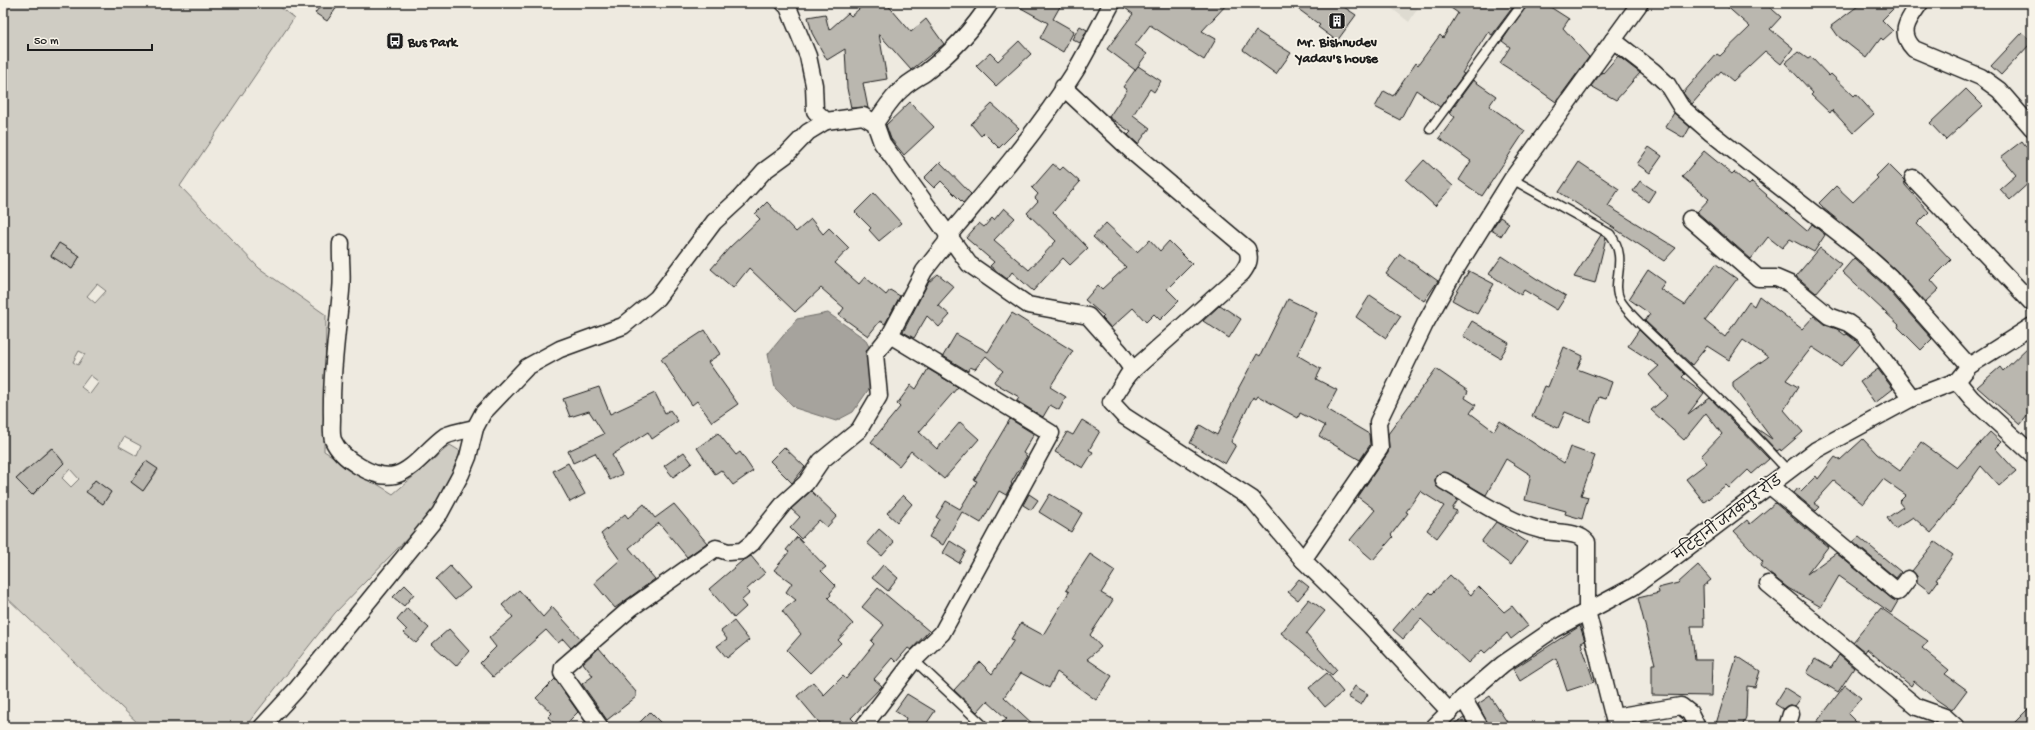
<svg xmlns="http://www.w3.org/2000/svg" width="2035" height="730" viewBox="0 0 2035 730" font-family="'Gochi Hand','Playpen Sans Deva',sans-serif">
	<rect width="100%" height="100%" fill="#eeeae0"/>
	<filter id="ink" filterUnits="userSpaceOnUse"><feTurbulence type="fractalNoise" baseFrequency=".025" numOctaves="2"/><feDisplacementMap in="SourceGraphic" scale="8" xChannelSelector="R" yChannelSelector="G"/><feConvolveMatrix kernelMatrix="1 2 1 2 8 2 1 2 1" color-interpolation-filters="sRGB"/></filter>
	<g filter="url(#ink)">
		<polygon fill="#dedbd1" points="1385,3 1421,3 1409,22"/>
		<path fill="#cfccc3" stroke="#767470" fill-rule="evenodd" d="M3,3H275L294,18L180,186L259,268L326,315L324,451L393,494L450,445L460,451L452,480L426,519L335,613L245,727H142L3,594ZM59,243L80,256L72,269L51,256ZM97,284L106,291L95,303L87,296ZM79,351L85,354L78,365L73,362ZM90,375L99,382L90,394L81,387ZM124,437L141,446L137,456L119,446ZM51,448L62,460L47,474L36,462ZM146,461L158,470L143,491L131,482ZM26,469L43,484L33,495L16,479ZM70,469L79,479L71,487L62,478ZM95,480L111,492L103,504L87,492Z"/>
		<polygon fill="#a6a39d" stroke="#6f6d69" points="828,313 865,339 874,356 871,386 853,412 836,421 795,408 775,388 768,354 797,319"/>
		<g fill="#bab7af" stroke="#1c1c1c">
			<polygon points="323,3 340,3 327,21 315,13"/>
			<polygon points="866,3 886,3 911,32 926,19 944,44 911,70 879,34 887,79 863,83 868,108 851,108 847,88 845,49 827,60 812,33 808,17 825,14 829,30 848,13 851,16"/>
			<polygon points="1012,3 1062,3 1053,19 1074,31 1063,52 1040,38 1048,23"/>
			<polygon points="1121,3 1228,3 1202,31 1216,39 1204,60 1150,25 1135,45 1147,54 1135,70 1107,49 1133,14 1121,5"/>
			<polygon points="1290,3 1338,3 1356,15 1337,41 1318,27 1320,25"/>
			<polygon points="1444,3 1516,3 1492,35 1488,32 1462,73 1464,74 1440,107 1416,90 1400,120 1375,107 1384,91 1393,96 1416,63 1418,65 1440,35 1443,38 1458,13"/>
			<polygon points="1528,3 1544,3 1569,19 1563,28 1589,57 1556,102 1532,85 1533,84 1500,63 1510,47 1502,41"/>
			<polygon points="1723,3 1765,3 1781,17 1770,29 1793,48 1781,64 1765,51 1733,81 1721,71 1692,104 1683,93 1717,54 1720,56 1750,27"/>
			<polygon points="1862,3 1899,3 1882,20 1893,31 1883,40 1881,38 1866,58 1838,36 1831,26"/>
			<polygon points="1080,26 1087,30 1080,43 1072,39"/>
			<polygon points="1256,31 1291,53 1276,74 1243,50"/>
			<polygon points="2022,33 2032,42 2001,75 1991,66"/>
			<polygon points="1019,41 1031,54 996,86 976,66 990,53 998,61"/>
			<polygon points="1798,52 1808,59 1811,57 1829,76 1831,74 1854,96 1856,94 1874,114 1853,133 1832,110 1830,113 1811,95 1813,93 1785,63"/>
			<polygon points="1618,56 1640,73 1616,100 1591,86 1602,72 1603,73"/>
			<polygon points="1138,66 1161,81 1154,92 1150,89 1133,115 1150,128 1138,144 1128,135 1131,132 1109,117 1127,90 1123,87"/>
			<polygon points="1473,80 1496,96 1489,106 1525,131 1482,196 1459,180 1471,161 1439,138 1455,117 1449,113"/>
			<polygon points="1966,89 1983,106 1946,140 1930,123"/>
			<polygon points="910,102 934,127 904,155 891,139 886,125"/>
			<polygon points="992,104 1019,128 999,148 984,133 981,136 971,124"/>
			<polygon points="1674,113 1690,127 1684,138 1665,127"/>
			<polygon points="2022,141 2032,154 2032,180 2010,200 2000,189 2016,175 2001,157"/>
			<polygon points="1649,147 1662,156 1650,173 1637,164"/>
			<polygon points="1704,151 1732,174 1734,172 1749,185 1752,182 1767,195 1766,196 1807,231 1812,224 1825,235 1814,252 1790,239 1782,248 1768,237 1751,259 1697,212 1709,199 1682,177"/>
			<polygon points="1424,160 1453,186 1435,206 1406,180"/>
			<polygon points="940,162 971,194 963,203 941,181 934,188 924,178"/>
			<polygon points="1579,162 1619,189 1608,206 1676,248 1664,261 1559,192"/>
			<polygon points="1053,164 1060,170 1063,167 1080,182 1053,212 1088,248 1070,265 1063,258 1033,291 1012,272 1007,279 994,269 990,266 994,262 966,238 979,223 984,227 992,218 994,220 1004,208 1015,218 994,240 1029,270 1056,241 1027,213 1038,201 1035,198 1038,194 1032,188"/>
			<polygon points="1888,164 1904,180 1905,185 1929,212 1917,224 1951,260 1931,280 1939,289 1925,302 1896,270 1860,238 1823,208 1823,207 1819,203 1836,186 1853,202 1878,178 1876,176"/>
			<polygon points="1640,181 1655,191 1648,202 1633,191"/>
			<polygon points="874,193 901,223 879,241 869,230 871,228 855,212"/>
			<polygon points="767,202 796,232 811,219 823,234 829,228 849,248 835,263 859,284 865,277 886,295 890,290 900,296 885,324 880,321 868,336 839,315 844,308 821,288 795,312 749,268 733,288 711,269 730,247 760,219 755,214"/>
			<polygon points="1500,217 1509,223 1501,236 1491,230"/>
			<polygon points="1106,223 1137,252 1150,240 1160,251 1169,241 1192,264 1167,289 1179,301 1160,320 1154,314 1146,322 1133,308 1111,328 1102,318 1104,316 1085,300 1098,285 1102,289 1126,267 1093,237"/>
			<polygon points="1601,235 1606,238 1595,283 1574,277"/>
			<polygon points="59,243 80,256 72,269 51,256"/>
			<polygon points="1820,248 1841,264 1816,293 1796,276"/>
			<polygon points="1400,254 1438,281 1424,301 1386,274"/>
			<polygon points="1502,256 1537,279 1566,296 1557,310 1524,290 1521,295 1489,274"/>
			<polygon points="1854,258 1883,284 1932,339 1921,350 1898,327 1899,325 1842,272"/>
			<polygon points="1716,264 1737,279 1705,321 1725,337 1749,302 1754,306 1759,296 1802,329 1814,316 1825,325 1837,329 1845,335 1847,334 1860,344 1841,366 1812,347 1786,380 1798,387 1784,410 1803,432 1781,451 1780,449 1777,451 1753,426 1772,439 1733,387 1733,382 1768,357 1743,340 1729,360 1707,346 1692,365 1645,321 1650,314 1629,299 1648,270 1665,282 1660,289 1685,305"/>
			<polygon points="1469,271 1494,284 1477,314 1452,300"/>
			<polygon points="938,274 954,287 938,305 950,315 939,327 927,316 914,338 903,332 928,283"/>
			<polygon points="1370,295 1401,316 1386,338 1356,317"/>
			<polygon points="1288,299 1317,313 1297,355 1321,369 1316,379 1337,390 1327,409 1369,434 1370,445 1360,460 1319,436 1325,426 1300,413 1298,418 1258,396 1256,399 1253,397 1231,442 1236,445 1225,464 1190,443 1200,425 1217,435 1239,389 1238,389 1257,354 1260,356"/>
			<polygon points="1220,305 1241,319 1229,338 1203,321"/>
			<polygon points="1012,313 1073,351 1050,387 1066,397 1059,410 1050,405 1043,417 1017,401 1019,397 995,383 994,381 1003,371 986,356 975,369 970,367 968,371 943,356 956,334 988,352"/>
			<polygon points="1472,321 1509,343 1500,358 1463,336"/>
			<polygon points="705,330 720,354 708,362 738,404 712,422 697,401 692,405 661,359"/>
			<polygon points="1639,330 1685,374 1682,377 1704,393 1688,414 1710,398 1769,459 1752,474 1748,470 1729,488 1726,485 1704,502 1686,479 1707,463 1701,456 1722,434 1706,413 1684,440 1651,410 1668,396 1649,375 1659,366 1628,346"/>
			<polygon points="2032,343 2032,410 2020,425 1977,387 2000,367 2003,371"/>
			<polygon points="1564,347 1583,356 1577,369 1612,382 1606,399 1599,397 1590,422 1565,412 1558,428 1532,416 1545,386 1548,387"/>
			<polygon points="928,369 958,387 919,432 937,449 960,422 979,439 944,479 911,451 899,466 871,442 900,407 897,404 911,385 916,389"/>
			<polygon points="1436,369 1468,391 1465,398 1476,405 1470,413 1494,431 1500,421 1564,463 1570,447 1595,456 1581,495 1588,497 1582,519 1565,514 1566,511 1525,500 1531,475 1506,459 1486,495 1448,473 1440,473 1436,476 1435,481 1436,486 1458,500 1452,509 1457,511 1437,538 1427,530 1444,506 1420,491 1406,512 1408,513 1391,535 1393,537 1373,560 1350,540 1375,510 1358,497 1388,453 1389,447 1388,434"/>
			<polygon points="1878,369 1893,389 1875,403 1860,382"/>
			<polygon points="599,387 610,414 655,393 665,413 670,410 678,421 652,439 648,432 612,455 622,474 610,480 595,453 573,463 568,451 604,434 589,411 570,417 563,399"/>
			<polygon points="1010,419 1034,434 1023,453 1027,456 1011,483 1012,484 1006,495 999,491 981,523 962,512 943,545 929,537 939,519 936,517 946,501 960,509 977,481 974,480"/>
			<polygon points="1082,420 1100,431 1089,450 1093,452 1083,468 1055,452 1067,432 1073,435"/>
			<polygon points="1990,432 2001,442 1995,448 2016,471 1999,486 1981,466 1945,516 1931,533 1913,517 1895,529 1887,518 1903,507 1899,502 1906,495 1883,479 1863,504 1834,481 1814,503 1820,507 1816,511 1794,493 1798,488 1801,491 1816,476 1818,479 1835,457 1840,460 1863,439 1877,454 1900,471 1921,442 1957,468"/>
			<polygon points="718,433 736,455 740,452 753,471 733,485 721,470 715,474 697,448"/>
			<polygon points="784,447 805,467 792,483 770,461"/>
			<polygon points="52,448 64,463 32,495 16,479"/>
			<polygon points="684,452 692,463 673,477 664,466"/>
			<polygon points="146,461 158,469 143,491 131,482"/>
			<polygon points="568,463 585,494 570,502 553,471"/>
			<polygon points="95,480 111,492 103,504 86,492"/>
			<polygon points="811,491 837,516 827,527 819,520 801,539 790,528 800,517 791,509"/>
			<polygon points="1029,494 1038,500 1031,510 1023,505"/>
			<polygon points="1050,494 1082,513 1071,532 1039,512"/>
			<polygon points="903,495 912,504 897,522 887,513"/>
			<polygon points="1775,503 1828,547 1807,574 1836,553 1892,599 1898,601 1891,613 1839,576 1821,607 1788,588 1760,566 1763,562 1734,531 1747,520 1750,524"/>
			<polygon points="644,504 655,518 674,504 707,543 687,557 659,523 629,548 655,579 615,608 594,583 620,560 601,534 625,514 628,518"/>
			<polygon points="1496,522 1527,542 1511,565 1481,542"/>
			<polygon points="879,529 894,542 882,556 867,543"/>
			<polygon points="797,537 826,567 821,571 836,586 830,593 831,595 828,598 853,624 838,640 841,643 810,673 787,650 801,634 782,611 796,600 786,592 792,583 774,570 789,552 786,550"/>
			<polygon points="1859,537 1901,572 1896,578 1853,542"/>
			<polygon points="950,541 966,551 959,563 943,553"/>
			<polygon points="1935,542 1953,555 1936,580 1938,581 1930,592 1917,582 1917,576 1912,571"/>
			<polygon points="1090,554 1115,571 1101,593 1113,600 1090,635 1101,647 1087,659 1112,676 1096,700 1057,672 1049,688 1021,673 1004,697 1036,727 997,727 1007,719 987,701 977,712 954,690 980,662 992,674 1014,640 1011,639 1021,623 1043,635 1069,592 1066,590"/>
			<polygon points="751,556 765,573 746,590 750,593 741,601 746,607 734,618 709,589 742,561"/>
			<polygon points="883,565 898,578 888,591 872,578"/>
			<polygon points="1698,565 1711,580 1703,586 1704,626 1691,626 1695,660 1712,660 1711,696 1652,695 1652,664 1655,664 1638,598 1659,593 1658,588 1678,583"/>
			<polygon points="450,566 470,588 455,600 436,579"/>
			<polygon points="1450,575 1471,595 1478,586 1504,612 1512,606 1528,626 1511,639 1507,633 1485,653 1482,650 1468,663 1421,619 1403,639 1393,630 1413,607 1415,609 1430,592 1432,594"/>
			<polygon points="1299,579 1309,587 1298,600 1288,592"/>
			<polygon points="405,585 414,594 404,606 393,597"/>
			<polygon points="878,588 929,631 911,650 908,648 896,662 892,658 874,679 882,686 851,718 855,722 854,727 823,727 797,696 813,682 824,695 843,676 846,679 874,644 871,641 884,625 862,607"/>
			<polygon points="519,590 543,617 552,607 581,639 571,648 563,639 558,643 546,630 493,677 480,663 496,647 489,638 513,617 502,605"/>
			<polygon points="1309,599 1325,611 1306,634 1337,670 1332,675 1281,633"/>
			<polygon points="407,608 429,628 416,643 404,633 407,630 397,620"/>
			<polygon points="1881,608 1928,641 1922,648 1949,670 1945,674 1967,690 1952,710 1937,700 1914,681 1911,686 1867,649 1865,652 1853,642"/>
			<polygon points="734,621 749,640 727,658 717,646 727,639 721,631"/>
			<polygon points="1580,626 1585,641 1581,643 1594,682 1567,691 1556,658 1520,681 1513,669"/>
			<polygon points="449,629 469,651 456,666 432,644"/>
			<polygon points="599,648 636,692 636,697 607,720 582,684 593,676 583,663"/>
			<polygon points="1839,655 1854,668 1838,692 1807,673 1815,659 1831,668"/>
			<polygon points="1737,656 1760,671 1755,687 1747,686 1746,717 1742,727 1715,727"/>
			<polygon points="1327,673 1343,692 1325,707 1309,688"/>
			<polygon points="555,679 578,712 563,727 557,727 548,717 552,713 536,698"/>
			<polygon points="1845,685 1861,698 1848,714 1861,727 1813,727"/>
			<polygon points="1355,686 1368,694 1361,705 1348,697"/>
			<polygon points="1785,688 1801,698 1795,706 1789,705 1783,709 1775,704"/>
			<polygon points="907,694 935,711 924,727 914,727 905,721 906,718 895,711"/>
			<polygon points="1490,696 1507,722 1499,727 1489,727 1478,704"/>
			<polygon points="2032,705 2032,727 2010,727"/>
			<polygon points="650,712 665,727 635,727"/>
			<polygon points="1464,718 1469,727 1448,727"/>
		</g>
		<g fill="none" stroke-linecap="round" stroke-linejoin="round">
			<defs>
				<g id="lane">
					<polyline points="1430,129 1523,3"/>
					<path d="M1512,179L1610,234C1630,260 1610,281 1620,300C1629,316 1661,343 1675,357C1714,394 1752,431 1788,471"/>
					<polyline points="914,660 985,727"/>
				</g>
				<g id="street">
					<polyline points="784,3 788,7 808,56 814,85 815,111 826,121 863,116 875,123 882,143 969,264 1028,305 1088,316 1120,352 1132,369 1111,402 1124,416 1252,499 1303,560 1369,625 1450,712"/>
					<path d="M1920,3C1909,19 1897,32 1914,49L1981,77L1999,90L2032,128"/>
					<polyline points="1613,40 1653,71 1667,84 1681,107 1711,133 1854,245 1890,277 1969,366"/>
					<path d="M1063,87L1137,156L1247,249C1251,259 1248,265 1242,273L1132,371L1127,377"/>
					<path d="M875,123C884,111 891,98 902,89C909,82 917,78 925,73C951,53 972,31 990,3"/>
					<polyline points="1913,178 2032,303"/>
					<polyline points="1690,219 1758,278 1776,278 1790,284 1829,316 1848,323 1865,335 1912,398"/>
					<path d="M341,243C340,259 343,274 341,291C337,334 331,375 332,418C332,424 331,434 333,440C341,459 375,480 395,475C413,471 429,447 445,436C453,432 466,430 475,428"/>
					<polyline points="1957,381 1972,399 2032,454"/>
					<path d="M1444,481C1474,498 1506,521 1541,530C1555,534 1577,530 1587,542V611L1616,727"/>
					<polyline points="1769,485 1898,592 1908,579"/>
					<polyline points="1303,560 1380,448 1378,422 1425,324 1454,272 1512,179 1640,3"/>
					<polyline points="1768,584 1917,707 1945,717 1956,727"/>
					<polyline points="1463,698 1480,727"/>
					<polyline points="1614,717 1681,706 1690,713 1696,725"/>
					<polyline points="262,727 296,690 440,513 461,474 468,457 475,428 483,413 527,367 560,349 623,326 657,298 714,222 739,199 764,171 786,155 808,132 826,121"/>
					<polyline points="600,727 562,673 563,667 631,608 716,548 728,552 742,551 752,543 785,502 806,483 821,461 859,430 879,396 875,354 890,335"/>
					<path d="M863,727L914,660L942,633L1051,433L890,335L924,271L946,243L948,236C993,183 1039,129 1076,70C1089,48 1100,25 1112,3"/>
					<polyline points="1434,727 1463,698 1503,664 1554,629 1633,587 1675,557 1816,450 1912,398 1957,381 1969,366 2032,326"/>
					<polyline points="1787,727 1791,714"/>
				</g>
			</defs>
			<use href="#lane" stroke="#1c1c1c" stroke-width="11"/>
			<use href="#street" stroke="#1c1c1c" stroke-width="19"/>
			<use href="#lane" stroke="#f7f3e8" stroke-width="8"/>
			<use href="#street" stroke="#f7f3e8" stroke-width="16"/>
		</g>
	</g>
	<defs>
		<symbol id="building-square" viewBox="-11 -11 22 22"><rect x="-9" y="-9" width="18" height="18" rx="4" fill="#1c1c1c" stroke="#f7f3e8"/><path d="M-4-6H4V6H1V3H-1V6H-4ZM-2.5-4.3h1.7v1.8h-1.7ZM.8-4.3h1.7v1.8H.8ZM-2.5-1h1.7V.8h-1.7ZM.8-1h1.7V.8H.8Z" fill="#fff"/></symbol>
		<symbol id="bus-square" viewBox="-11 -11 22 22"><rect x="-9" y="-9" width="18" height="18" rx="4" fill="#1c1c1c" stroke="#f7f3e8"/><path d="M-5-6H5V4H4V6H2V4H-2V6H-4V4H-5ZM-3.5-4V0h7V-4ZM-3.5 1.2v1.5H-2V1.2ZM2 1.2v1.5H3.5V1.2Z" fill="#fff"/></symbol>
	</defs>
	<g fill-rule="evenodd">
		<use href="#building-square" x="1327" y="11" width="20" height="20"/>
		<use href="#bus-square" x="385" y="31" width="20" height="20"/>
	</g>
	<g text-anchor="middle" stroke-width="3.5" stroke-linejoin="round" paint-order="stroke">
		<g font-size="14" font-weight="bold" fill="#1c1c1c" stroke="#f7f3e8" text-anchor="start">
			<text x="408" y="46">Bus Park</text>
			<text x="1337" y="46" text-anchor="middle">Mr. Bishnudev<tspan x="1337" dy="16">Yadav's house</tspan></text>
		</g>
		<g font-size="14" fill="#1c1c1c" stroke="#f7f3e8">
			<text transform="translate(1727 517) rotate(-37)" y="5">मटिहानी जनकपुर रोड</text>
		</g>
	</g>
	<rect width="2035" height="730" fill="none" stroke="#f7f3e8" stroke-width="16"/>
	<rect x="8" y="8" width="2019" height="714" fill="none" stroke="#1c1c1c" stroke-width="1.5" filter="url(#ink)"/>
	<path d="M28 44v6h124v-6" fill="none" stroke="#1c1c1c" stroke-width="2"/>
	<text x="34" y="44" font-size="12" fill="#1c1c1c" stroke="#f7f3e8" stroke-width="3" paint-order="stroke">50 m</text>
</svg>
